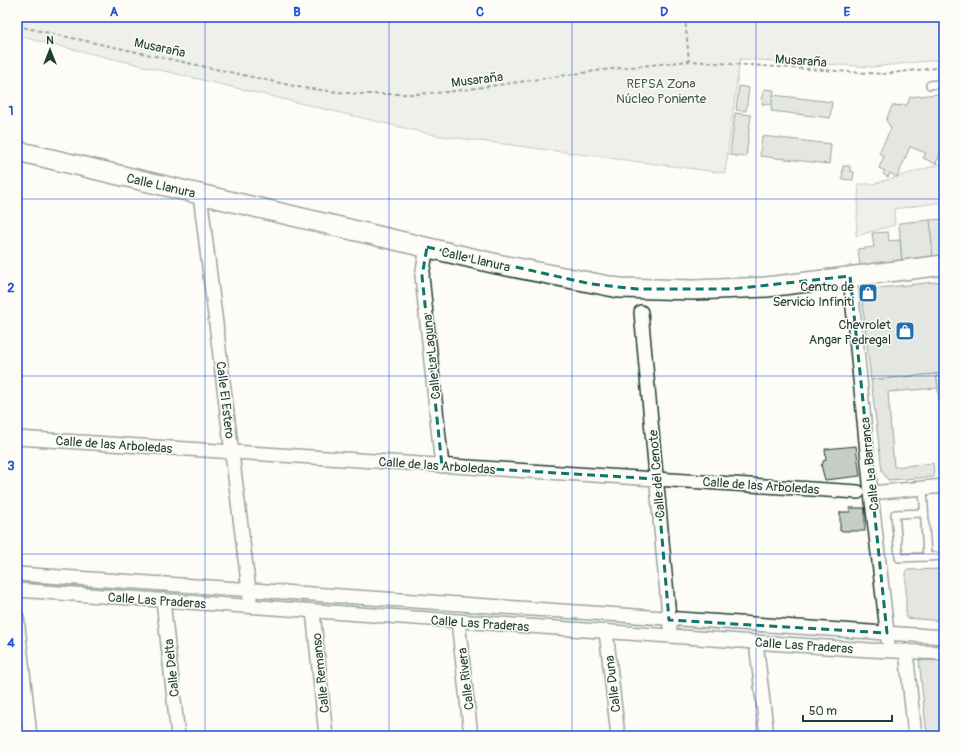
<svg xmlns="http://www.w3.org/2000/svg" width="961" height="753" viewBox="0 0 961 753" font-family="Pangolin,sans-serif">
	<rect width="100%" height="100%" fill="#fdfcf7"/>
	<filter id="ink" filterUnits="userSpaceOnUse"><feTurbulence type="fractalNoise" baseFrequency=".025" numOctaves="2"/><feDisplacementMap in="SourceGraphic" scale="8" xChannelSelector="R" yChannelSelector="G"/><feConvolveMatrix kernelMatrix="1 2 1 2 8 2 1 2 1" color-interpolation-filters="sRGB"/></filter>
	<g filter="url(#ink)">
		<g fill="#dde0db" stroke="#7e8e88">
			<polygon points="17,17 944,17 944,59 873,67 740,59 725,173 434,135 17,36"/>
			<polygon points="944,163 944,202 894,209 895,225 856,236 859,184 873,184"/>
		</g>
		<g fill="#c6cdc7" stroke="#1f3d34">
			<polygon points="739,86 749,88 746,111 736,110"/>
			<polygon points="764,89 774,90 772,105 762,104"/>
			<polygon points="938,94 944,97 944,155 940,153 936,164 923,158 926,153 910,147 897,177 890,173 888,177 883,174 885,171 879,168 884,156 879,153 891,128 886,120 892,106 907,105 910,97"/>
			<polygon points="773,95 832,102 830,118 771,111"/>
			<polygon points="735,113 751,115 746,157 730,155"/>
			<polygon points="762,136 831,144 829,164 760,156"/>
			<polygon points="843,166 850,166 850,171 854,172 853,180 842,179"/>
			<polygon points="944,219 944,260 933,261 930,220"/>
			<polygon points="930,220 933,261 902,264 899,223"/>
			<polygon points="888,232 889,241 900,240 902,264 860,267 858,249 874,247 872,233"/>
			<polygon points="944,281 944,373 871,380 861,290"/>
			<polygon points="944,373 944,409 940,409 936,374"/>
			<polygon points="936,374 938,388 888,392 894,467 933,463 934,477 888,480 882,471 871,380"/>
			<polygon points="940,409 944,409 944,456"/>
			<polygon points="856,446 860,476 825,480 821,465 823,464 823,461 826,460 825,449"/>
			<polygon points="850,508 865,508 865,531 840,531 840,512 850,512"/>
			<polygon points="944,569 944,621 906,618 906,570"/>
			<polygon points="919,660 944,661 944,736 927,736"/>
		</g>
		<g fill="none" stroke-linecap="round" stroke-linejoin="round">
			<defs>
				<g id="lane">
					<polyline points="930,85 944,83"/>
					<polyline points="923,488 927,557 944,556"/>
					<polyline points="924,513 895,514 899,558 927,557"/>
				</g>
				<g id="street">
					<polyline points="200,194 250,599"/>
					<polyline points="427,247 422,276 442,466"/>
					<polyline points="850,276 871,493 888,640"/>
					<polyline points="641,312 670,627"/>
					<polyline points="17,438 858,492"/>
					<polyline points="871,493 944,486"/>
					<polyline points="17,574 944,637"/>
					<polyline points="17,590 869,650 944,653"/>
					<polyline points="163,600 178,736"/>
					<polyline points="313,611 326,736"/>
					<polyline points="17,617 30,736"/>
					<polyline points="458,621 471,736"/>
					<polyline points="606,631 618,736"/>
					<polyline points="756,642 767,736"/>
					<polyline points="906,651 915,736"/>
				</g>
				<polyline id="secondary" points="17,151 497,264 619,288 694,290 767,287 944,265"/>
			</defs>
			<use href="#lane" stroke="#1f3d34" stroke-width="10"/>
			<use href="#street" stroke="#1f3d34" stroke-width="16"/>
			<use href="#secondary" stroke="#1f3d34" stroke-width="22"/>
			<g stroke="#1f3d34" stroke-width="2" stroke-dasharray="4 3" stroke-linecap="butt">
				<polyline points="685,17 689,61"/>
				<polyline points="17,26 303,88 357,94 416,94 448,92 603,70 689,61 882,74 944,67"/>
			</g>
			<use href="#lane" stroke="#fdfcf7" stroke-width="7"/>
			<use href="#street" stroke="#fdfcf7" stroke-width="13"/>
			<use href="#secondary" stroke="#fdfcf7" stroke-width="19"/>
		</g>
	</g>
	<path d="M0 0H961V753H0ZM427,247L591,284L637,289H732L850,276L887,633L669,620L657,479L442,466L422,276Z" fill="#fdfcf7" fill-opacity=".55" fill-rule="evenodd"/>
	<path fill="none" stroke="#0f766e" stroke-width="3" stroke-dasharray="8 5" stroke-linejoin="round" d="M427,247L591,284L637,289H732L850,276L887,633L669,620L657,479L442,466L422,276Z"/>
	<path fill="none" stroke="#1d4ed8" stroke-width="1" stroke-opacity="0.55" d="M205,17V736M389,17V736M572,17V736M756,17V736M17,199H944M17,376H944M17,554H944"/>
	<defs>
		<symbol id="shop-square" viewBox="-11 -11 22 22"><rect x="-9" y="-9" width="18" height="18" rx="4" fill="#1f6fb2" stroke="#fdfcf7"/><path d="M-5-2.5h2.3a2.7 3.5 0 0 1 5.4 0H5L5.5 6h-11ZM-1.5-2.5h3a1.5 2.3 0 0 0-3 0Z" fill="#fff"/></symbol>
	</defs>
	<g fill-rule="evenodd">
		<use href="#shop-square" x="857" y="282" width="22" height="22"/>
		<use href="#shop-square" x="894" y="320" width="22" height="22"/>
	</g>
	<g text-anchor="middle" stroke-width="3" stroke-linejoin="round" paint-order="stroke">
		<g font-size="13" fill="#1f3d34" stroke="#fdfcf7">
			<text transform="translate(160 47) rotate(12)" y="5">Musaraña</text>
			<text transform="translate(801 60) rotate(4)" y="5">Musaraña</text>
			<text transform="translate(477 79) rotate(-7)" y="5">Musaraña</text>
			<text transform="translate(161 185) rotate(13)" y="5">Calle Llanura</text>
			<text transform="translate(476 259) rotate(13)" y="5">Calle Llanura</text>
			<text transform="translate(431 357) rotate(-96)" y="5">Calle La Laguna</text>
			<text transform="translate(226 400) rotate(83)" y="5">Calle El Estero</text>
			<text transform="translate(114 444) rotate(4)" y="5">Calle de las Arboledas</text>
			<text transform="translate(869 464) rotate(-96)" y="5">Calle La Barranca</text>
			<text transform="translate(437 465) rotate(4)" y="5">Calle de las Arboledas</text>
			<text transform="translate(656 474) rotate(-95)" y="5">Calle del Cenote</text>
			<text transform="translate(761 485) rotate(4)" y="5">Calle de las Arboledas</text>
			<text transform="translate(157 600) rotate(4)" y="5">Calle Las Praderas</text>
			<text transform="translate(480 623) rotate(4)" y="5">Calle Las Praderas</text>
			<text transform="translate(804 645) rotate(4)" y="5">Calle Las Praderas</text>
			<text transform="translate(171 668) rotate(-96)" y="5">Calle Delta</text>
			<text transform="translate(320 673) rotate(-96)" y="5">Calle Remanso</text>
			<text transform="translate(465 679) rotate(-97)" y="5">Calle Rivera</text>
			<text transform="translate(612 684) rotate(-97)" y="5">Calle Duna</text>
		</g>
		<g font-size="13" fill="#455e55" stroke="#fdfcf7">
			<text x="661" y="88">REPSA Zona<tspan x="661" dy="15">Núcleo Poniente</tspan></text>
		</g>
		<g font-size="13" fill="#1f3d34" stroke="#fdfcf7" text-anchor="end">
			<text x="854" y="291">Centro de<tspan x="854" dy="15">Servicio Infiniti</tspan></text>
			<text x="891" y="329">Chevrolet<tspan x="891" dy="15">Angar Pedregal</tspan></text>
		</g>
	</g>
	<rect width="961" height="753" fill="none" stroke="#fdfcf7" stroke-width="44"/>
	<g transform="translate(50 50)" stroke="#fdfcf7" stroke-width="3" paint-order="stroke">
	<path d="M0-3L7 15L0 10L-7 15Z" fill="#1f3d34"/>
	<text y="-6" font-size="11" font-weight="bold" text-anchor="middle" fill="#1f3d34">N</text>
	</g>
	<path d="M803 715v6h89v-6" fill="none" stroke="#1f3d34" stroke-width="2"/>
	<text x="809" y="715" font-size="12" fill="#1f3d34" stroke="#fdfcf7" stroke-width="3" paint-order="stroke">50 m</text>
	<rect x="22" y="22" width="917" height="709" fill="none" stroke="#1d4ed8" stroke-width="1.5"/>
	<g font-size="13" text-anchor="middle" font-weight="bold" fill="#1d4ed8">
		<text x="114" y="16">A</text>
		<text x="297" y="16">B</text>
		<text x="480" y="16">C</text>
		<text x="664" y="16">D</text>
		<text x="847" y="16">E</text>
		<text x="11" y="115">1</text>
		<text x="11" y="292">2</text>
		<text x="11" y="470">3</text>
		<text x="11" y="647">4</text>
	</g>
</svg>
